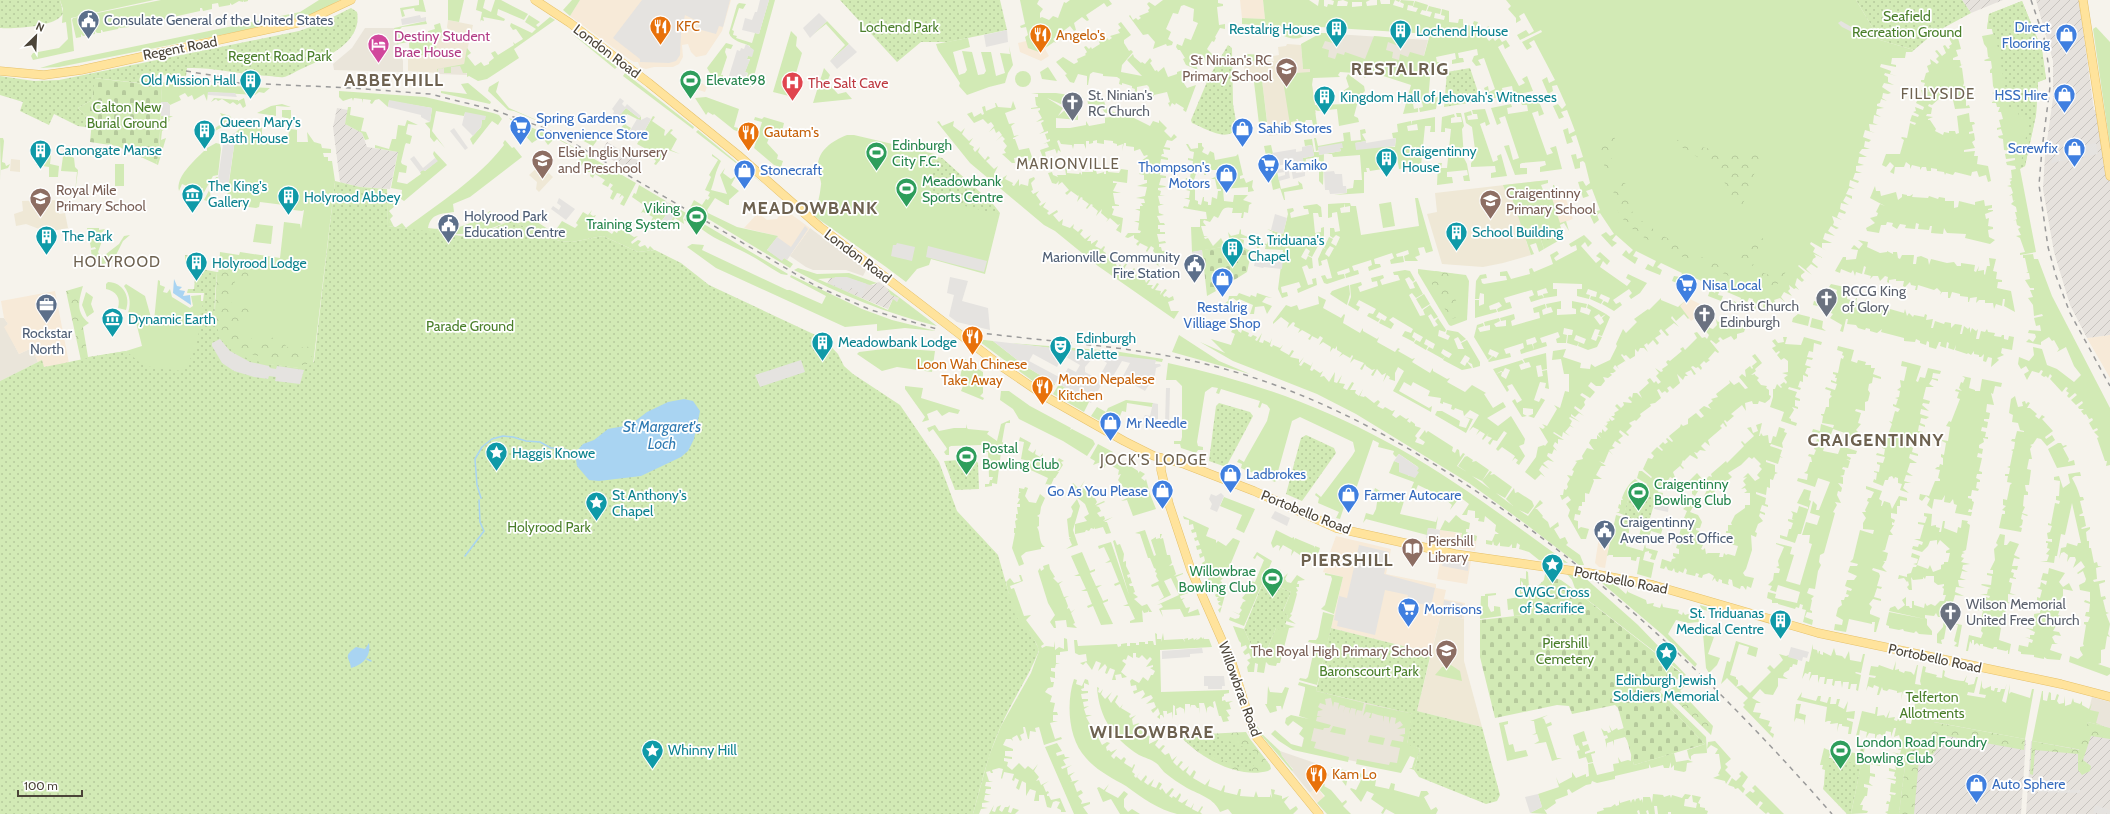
<svg xmlns="http://www.w3.org/2000/svg" width="2110" height="814" viewBox="0 0 2110 814" font-family="Cabin,sans-serif">
	<defs>
		<pattern id="industrial-furrows" width="10" height="10" patternUnits="userSpaceOnUse"><rect width="10" height="10" fill="#e6e2dd"/><path d="M-1 1l2-2M0 10L10 0M9 11l2-2" fill="none" stroke="#c7c3be"/></pattern>
		<pattern id="forest-crowns" width="20" height="18" patternUnits="userSpaceOnUse"><rect width="20" height="18" fill="#d2eab5"/><path d="M2 6a3 3 0 1 1 6 0M12 15a3 3 0 1 1 6 0" fill="none" stroke="#b6ca9c"/></pattern>
		<pattern id="cemetery-stones" width="16" height="16" patternUnits="userSpaceOnUse"><rect width="16" height="16" fill="#d2eab5"/><path d="M2 7V4a2 2 0 0 1 4 0v3zM10 15v-3a2 2 0 0 1 4 0v3z" fill="#b6ca9c"/></pattern>
		<pattern id="park-dots" width="8" height="8" patternUnits="userSpaceOnUse"><rect width="8" height="8" fill="#d2eab5"/><path d="M2 2h.1M6 6h.1" fill="none" stroke="#b6ca9c" stroke-width="1.8" stroke-linecap="round"/></pattern>
	</defs>
	<rect width="100%" height="100%" fill="#f6f3ec"/>
	<g fill="#eae5da">
		<polygon points="365,28 394,28 403,61 403,72 334,70 333,64 352,48"/>
		<polygon points="1320,33 1397,38 1428,40 1417,81 1381,70 1310,69 1312,39"/>
		<polygon points="464,64 467,75 438,74 437,69"/>
		<polygon points="810,228 866,270 863,276 846,270 813,270 806,267 790,256"/>
		<polygon points="0,318 4,318 8,324 5,327 19,354 32,348 38,362 0,381"/>
		<polygon points="1316,691 1414,714 1401,772 1301,749"/>
		<polygon points="2092,697 2110,702 2110,728 2086,721"/>
		<polygon points="1280,751 1318,764 1329,775 1310,793 1292,771 1293,769 1282,756"/>
	</g>
	<g fill="#f7ead8">
		<polygon points="580,0 731,0 722,31 706,55 696,57 691,52 688,44 682,45 683,57 679,64 673,67 654,67 646,69 640,67 638,62 634,62 629,59 570,16"/>
		<polygon points="1240,0 1263,0 1265,19 1242,18"/>
		<polygon points="1034,39 1041,42 1049,56 1041,61 1020,52 1018,43"/>
		<polygon points="690,78 699,81 707,87 705,92 689,87"/>
		<polygon points="1563,191 1573,219 1553,226 1543,198"/>
		<polygon points="784,209 810,228 787,260 767,250 778,236 744,228 758,213 767,220 777,219"/>
		<polygon points="55,291 69,363 44,367 42,361 38,362 32,348 19,354 4,327 8,324 4,318 1,301"/>
		<polygon points="1688,298 1706,307 1705,310 1691,321 1679,306"/>
		<polygon points="2110,335 2110,378 2087,338"/>
		<polygon points="1428,528 1477,536 1475,551 1426,543"/>
		<polygon points="1336,536 1391,549 1386,574 1436,584 1436,588 1446,590 1444,599 1465,603 1464,619 1441,614 1431,653 1331,628 1343,577 1323,572"/>
		<polygon points="1599,537 1610,539 1605,568 1599,567 1595,563"/>
		<polygon points="1441,556 1471,561 1467,584 1437,579"/>
		<polygon points="1317,787 1324,797 1317,803 1310,793"/>
	</g>
	<g fill="url(#industrial-furrows)">
		<polygon points="1962,0 2003,0 1971,13"/>
		<polygon points="2036,0 2079,0 2094,110 2104,109 2110,144 2110,335 2087,338 2070,305 2054,252 2043,189 2045,155 2053,98 2053,61"/>
		<polygon points="337,108 348,110 345,124 362,133 367,147 398,152 390,189 360,187 340,182 333,127"/>
		<polygon points="607,142 639,161 632,172 601,153"/>
		<polygon points="842,277 873,285 879,282 887,288 891,295 899,298 897,302 892,300 888,309 827,284 830,278"/>
		<polygon points="1933,722 2026,740 2021,814 1899,814 1908,742"/>
		<polygon points="2088,722 2110,728 2110,814 2026,814 2031,741 2082,750"/>
	</g>
	<g fill="#efe8d6">
		<polygon points="448,20 473,25 464,64 438,69 438,73 408,71 408,57 410,56 409,41 450,34 447,27"/>
		<polygon points="1287,44 1301,45 1303,69 1310,69 1316,113 1289,117 1292,133 1269,136 1262,80 1245,81 1244,61 1274,61 1273,56 1279,55 1278,47 1286,46"/>
		<polygon points="11,159 20,160 20,172 10,171"/>
		<polygon points="540,165 553,177 539,192 536,189 537,182 529,175"/>
		<polygon points="1538,181 1555,231 1526,241 1531,255 1503,263 1483,267 1442,264 1427,214 1437,212 1435,193"/>
		<polygon points="59,200 59,214 65,213 68,228 47,232 26,224 16,226 14,214 23,211 22,201"/>
		<polygon points="1441,614 1464,619 1464,661 1482,727 1417,711"/>
	</g>
	<g fill="#d2eab5">
		<polygon points="60,0 154,0 71,18 74,51 33,60 31,56 33,53 59,48 68,39 66,22 62,23 63,9"/>
		<polygon points="161,0 248,0 248,1 244,2 244,0 243,2 239,1 232,5 230,3 230,5 219,7 218,3 212,4 212,9 203,11 202,8 200,8 200,11 142,24 140,17 136,17 137,25 132,26 130,19 126,19 129,27 120,28 119,27 118,29 103,32 102,30 101,30 101,33 97,33 95,31 95,34 83,36 81,34 81,37 76,38 72,20 73,18"/>
		<polygon points="319,0 340,0 310,16 296,20 59,67 40,68 64,61 300,12"/>
		<polygon points="419,0 423,0 426,12 415,11 414,8 403,10 405,16 402,17 400,8 419,5"/>
		<polygon points="448,0 464,0 459,22 448,20"/>
		<polygon points="478,0 485,0 483,8 491,12 495,0 501,0 528,14 524,20 498,9 497,15 505,19 504,21 483,17 484,21 481,20 480,22 482,12 476,10"/>
		<polygon points="572,0 580,0 570,16 563,10"/>
		<path d="M769,0H775L751,87L745,83L748,73L745,72L750,59H747L750,46C744,43 731,41 729,33L737,5L739,3L746,4L743,9L739,8L732,30L734,31L733,35L737,36L736,38L752,43L755,33L759,34Z"/>
		<polygon points="1020,0 1039,0 1037,4 1043,9 1040,13 1040,18 1042,17 1049,20 1053,16 1058,18 1064,2 1066,3 1070,0 1109,0 1112,4 1107,7 1104,3 1086,15 1089,20 1087,21 1082,17 1074,23 1076,30 1074,31 1070,26 1053,39 1056,43 1054,42 1039,52 1028,48 1025,37 1028,35 1026,27 1021,28 1020,26 1025,24"/>
		<polygon points="1163,0 1218,0 1218,3 1223,4 1223,6 1217,7 1219,25 1225,24 1225,29 1220,28 1215,37 1216,38 1214,42 1212,41 1207,49 1213,55 1207,66 1203,55 1199,54 1193,59 1198,70 1186,65 1183,59 1185,58 1180,50 1178,50 1176,47 1177,44 1182,46 1185,38 1191,40 1198,23 1193,21 1194,9 1184,5 1181,6 1178,14 1173,13 1166,29 1171,32 1168,39 1173,42 1172,45 1167,46 1166,44 1153,49 1155,42 1148,34 1143,35 1129,16 1130,15 1133,20 1136,18 1138,20 1141,18 1139,16 1149,12 1148,10 1150,8 1147,4 1149,2 1155,6"/>
		<path d="M1263,0H1309L1318,6L1319,0H1324V6L1327,7L1328,4L1333,5L1334,1L1331,0H1343L1338,1L1337,6H1347L1348,2L1343,0H1357V2H1352V7L1362,6V2H1357V0H1370L1366,2L1367,6L1377,5V0H1380L1381,4H1390V0H1400L1399,2L1395,0L1393,5L1403,8L1404,4L1400,2L1401,0L1414,1L1413,6L1408,5L1407,10L1416,12L1418,8L1413,7L1415,1L1428,5L1426,11L1422,10L1420,14L1430,17L1432,12L1427,11L1429,6L1441,9L1440,14L1435,13L1434,18L1444,20L1445,16L1441,15L1442,9L1449,11V22L1458,23L1459,19H1463V24L1472,26L1474,21L1478,22L1476,27L1486,30L1488,26L1492,29L1488,32L1490,34L1486,37L1489,41L1493,38L1495,41L1499,38L1502,42L1506,40L1510,46L1505,49L1503,44L1498,47L1519,86L1525,83L1522,79L1527,76L1533,91L1509,96L1508,92L1513,91L1512,86L1502,88L1503,93H1507L1508,96L1488,99L1484,88L1488,86L1489,92L1495,89L1484,58L1478,60L1481,65L1476,66L1472,61L1474,56L1478,55L1477,49L1458,53L1459,58H1463L1464,62L1452,64V60L1456,59L1455,53L1436,57L1437,62H1441L1444,66L1442,68L1441,74L1436,73L1438,68L1431,67L1428,101L1434,102V96L1438,97L1436,109L1420,112L1419,108L1423,107L1422,102L1413,104L1414,109L1418,108V112L1403,114L1411,85L1368,71L1365,78L1358,71L1355,73L1340,72L1338,75L1340,77L1313,78L1312,85L1315,105L1347,104V93H1340L1349,87L1346,78L1348,74L1364,86L1365,91L1363,93H1360L1354,116L1358,118L1359,122L1339,126L1337,109L1318,111L1315,110L1317,125H1313L1312,120H1306L1304,124L1300,125V130L1298,119H1296L1297,121L1291,122V131L1282,74L1310,72V69H1303L1301,44L1321,33H1333L1335,36L1333,43L1325,41L1322,48L1329,50L1328,57L1335,59L1337,53L1344,55L1345,52L1365,59L1374,36L1397,38L1396,45L1388,42L1386,50L1393,52L1392,58L1399,60L1400,54L1408,57L1410,52L1424,56L1430,34L1320,27C1304,31 1304,44 1284,36V27L1242,24V18L1265,19Z"/>
		<polygon points="1506,0 1856,0 1880,40 1914,50 1912,52 1906,52 1905,58 1892,58 1891,64 1896,65 1896,67 1881,64 1880,67 1891,71 1890,74 1897,76 1885,73 1884,75 1888,77 1888,82 1894,85 1884,83 1882,87 1891,93 1888,94 1883,93 1882,98 1887,101 1881,99 1880,103 1877,104 1877,106 1884,108 1877,109 1876,114 1881,117 1874,115 1873,123 1878,125 1869,124 1870,131 1875,133 1865,130 1863,137 1871,140 1869,142 1865,141 1864,147 1870,149 1862,149 1859,153 1867,157 1859,157 1858,163 1864,165 1856,166 1856,171 1862,173 1855,173 1853,179 1859,181 1858,183 1850,180 1849,186 1855,189 1849,188 1846,194 1852,196 1852,199 1846,196 1843,201 1849,205 1841,203 1840,209 1846,212 1845,214 1839,212 1837,217 1842,220 1832,216 1834,222 1833,225 1839,228 1836,229 1831,226 1828,231 1835,236 1825,233 1823,239 1832,243 1822,243 1822,248 1827,251 1811,242 1810,244 1815,248 1813,252 1823,258 1814,254 1816,257 1813,259 1812,262 1818,267 1817,268 1811,264 1806,269 1812,275 1799,265 1798,266 1805,272 1801,275 1801,277 1806,282 1804,280 1802,282 1797,278 1795,285 1799,290 1796,288 1794,289 1789,285 1790,289 1788,291 1792,296 1784,292 1781,297 1785,302 1780,298 1774,300 1778,308 1775,309 1770,299 1766,304 1767,310 1763,307 1764,301 1758,300 1756,309 1754,310 1755,304 1752,303 1753,299 1749,298 1744,310 1747,302 1743,300 1739,309 1732,306 1734,301 1739,304 1741,298 1720,289 1718,295 1723,296 1721,301 1708,296 1710,290 1715,293 1717,288 1686,274 1683,280 1689,281 1687,287 1672,281 1674,276 1680,277 1682,273 1661,263 1657,267 1662,270 1660,275 1645,269 1648,264 1653,267 1656,261 1636,251 1633,256 1638,258 1635,264 1622,255 1626,250 1629,254 1633,250 1616,235 1612,240 1617,243 1612,247 1601,235 1606,232 1610,236 1614,234 1600,213 1597,215 1599,220 1594,224 1587,209 1593,207 1594,212 1600,210 1592,189 1586,191 1589,196 1583,198 1578,182 1583,181 1586,186 1590,183 1585,163 1583,161 1580,162 1580,168 1575,169 1571,155 1576,154 1577,159 1583,157 1576,135 1571,137 1573,142 1567,144 1563,130 1568,128 1569,134 1575,131 1567,110 1561,112 1564,117 1559,119 1553,106 1558,104 1562,109 1566,105 1557,85 1552,86 1553,91 1548,94 1542,80 1547,77 1549,83 1555,80 1534,40 1529,43 1532,47 1527,50 1522,42 1542,32 1541,30 1520,40 1517,35 1526,30 1529,34 1534,31 1524,13 1519,16 1521,20 1516,23 1516,18 1508,9 1511,6"/>
		<polygon points="2022,1 2042,50 2046,79 2038,82 2036,115 2025,166 2020,169 2036,252 2020,255 2020,253 2025,252 2020,238 2016,236 2021,235 2018,229 2021,227 2017,225 2016,220 2013,221 2017,219 2015,212 2017,212 2016,207 2011,204 2015,200 2013,201 2012,195 2009,196 2013,193 2011,187 2007,186 2011,185 2010,182 2012,180 2009,179 2012,178 2011,170 2016,169 2015,166 2007,165 2006,162 2015,160 2015,158 2006,159 2005,154 2010,153 2010,151 2004,150 2003,139 1999,138 1998,136 2003,135 2001,129 1997,130 1997,128 2001,127 1999,120 2003,119 2001,112 1998,112 2000,107 1997,107 1996,103 1992,103 1992,102 1997,100 1995,94 1992,93 1996,92 1993,86 1992,73 1990,73 1990,70 1992,68 1991,61 1985,61 1984,60 1990,58 1988,57 1987,48 1984,44 1982,36 1993,34 1992,29 1987,29 1989,14"/>
		<polygon points="529,15 540,22 536,25 538,27 550,17 555,20 514,49 519,58 487,79 478,81 469,76 467,77 467,73 463,73 460,66 451,67 451,73 444,73 444,68 438,69 438,73 437,69 464,64 467,48 471,53 467,56 475,66 481,62 484,66 489,64 489,62 494,58 491,53 495,51 498,55 514,45 513,42 515,44 523,39 516,29 513,30 510,26 511,23 532,33 536,29 525,22"/>
		<polygon points="426,21 427,24 402,27 399,30 400,37 428,33 428,31 435,29 434,25 440,23 443,35 434,37 437,51 430,52 430,54 410,57 409,42 397,44 394,28"/>
		<polygon points="827,21 849,44 830,61 845,45 826,24 811,36"/>
		<polygon points="1121,22 1131,35 1124,40 1124,43 1129,51 1131,50 1133,52 1122,65 1121,72 1142,76 1127,60 1133,54 1134,57 1141,63 1142,62 1145,64 1150,58 1152,61 1150,63 1155,71 1157,70 1158,72 1164,67 1168,77 1177,74 1177,72 1183,70 1194,75 1184,79 1183,82 1187,88 1196,85 1186,112 1183,110 1184,108 1176,103 1175,105 1172,103 1170,107 1168,103 1170,102 1167,92 1154,95 1152,101 1149,87 1147,85 1137,87 1137,94 1134,94 1135,89 1132,88 1132,86 1122,83 1122,85 1119,84 1120,79 1117,77 1103,76 1103,74 1093,72 1090,74 1088,85 1087,85 1087,76 1078,74 1074,83 1070,82 1065,75 1067,74 1056,62 1063,57 1074,64 1078,62 1077,59 1086,55 1085,54 1087,52 1084,47 1086,46 1089,49 1091,47 1092,49 1100,44 1099,42 1101,40 1099,36 1101,35 1104,40 1107,38 1109,40 1112,38 1110,36 1120,33 1118,30 1121,28 1118,24"/>
		<polygon points="2096,27 2110,42 2110,146 2093,29"/>
		<polygon points="791,31 797,37 796,46 802,53 791,90 798,93 797,95 790,93 789,96 773,92"/>
		<polygon points="570,32 617,67 615,69"/>
		<polygon points="1951,37 1953,40 1958,38 1961,49 1956,50 1958,56 1953,58 1953,60 1960,60 1961,65 1963,64 1959,67 1962,68 1964,83 1963,86 1965,86 1966,90 1961,91 1961,93 1966,92 1966,106 1969,105 1970,108 1955,109 1951,91 1949,92 1949,94 1943,95 1941,100 1940,98 1932,105 1929,104 1928,106 1932,108 1931,114 1927,114 1926,116 1933,117 1928,119 1928,120 1930,120 1936,129 1935,131 1943,135 1944,132 1949,133 1949,131 1955,131 1956,134 1959,133 1957,116 1969,113 1970,122 1974,122 1975,124 1972,125 1973,131 1969,132 1969,134 1974,133 1975,140 1972,142 1975,148 1964,150 1964,152 1975,151 1974,156 1978,156 1977,164 1988,166 1991,181 1988,182 1986,175 1979,177 1977,171 1972,172 1971,176 1955,172 1953,175 1946,173 1945,175 1944,172 1937,171 1937,169 1931,168 1931,171 1927,171 1926,167 1922,167 1920,170 1920,167 1912,165 1910,169 1910,165 1906,162 1904,167 1895,167 1894,174 1890,172 1894,166 1890,162 1886,167 1882,165 1886,154 1900,154 1904,140 1901,138 1902,137 1907,138 1910,123 1915,125 1916,123 1910,121 1912,115 1918,117 1919,115 1913,112 1916,111 1915,107 1923,110 1924,107 1916,103 1919,97 1922,99 1923,97 1921,90 1932,92 1923,89 1925,83 1921,82 1921,80 1924,80 1926,73 1929,72 1927,66 1931,64 1930,59 1937,64 1939,62 1936,59 1939,56 1935,51 1937,50 1942,56 1946,53 1943,46 1945,45 1948,49 1950,48 1949,46 1952,44 1949,38"/>
		<polygon points="968,38 970,47 953,52 959,75 965,73 967,70 962,51 972,52 978,75 984,74 986,71 981,52 991,52 996,76 1005,73 1000,53 1010,54 1009,46 1013,65 1008,73 1005,83 989,87 967,95 959,86 960,83 938,50 936,44"/>
		<polygon points="726,43 733,45 731,49 726,48 725,52 727,57 721,75 723,75 723,80 726,81 725,84 713,78 707,68"/>
		<polygon points="1247,54 1263,55 1262,61 1244,61 1244,55"/>
		<polygon points="1048,67 1057,81 1042,79 1040,72"/>
		<polygon points="824,68 830,75 827,82 838,94 846,92 852,99 813,103"/>
		<circle cx="1023" cy="79" r="8"/>
		<polygon points="625,73 694,127 693,129 623,76"/>
		<polygon points="1262,80 1267,122 1259,124 1254,82 1245,81"/>
		<polygon points="499,81 496,92 509,108 557,129 514,111 508,110 488,91 489,87"/>
		<polygon points="156,82 270,88 264,93 259,92 255,95 208,92 207,101 204,94 194,100 192,95 188,97 185,93 179,96 181,100 170,105 167,102 161,102 162,86 156,85"/>
		<polygon points="468,83 491,102 490,104 441,93 441,91 467,94 461,84"/>
		<polygon points="339,91 425,97 493,113 499,115 502,119 498,125 492,121 473,145 470,139 481,127 482,120 465,113 464,116 436,111 432,131 445,148 437,139 434,142 430,137 430,129 425,123 430,122 432,108 389,101 388,107 379,99 375,100 372,104 370,103 371,100 363,99 362,103 362,99 354,98 353,101 352,98 343,101 339,97"/>
		<path d="M1031,93H1056L1083,97L1081,105C1068,110 1058,102 1047,98L1063,108L1058,116L1065,110L1078,109V120L1056,118V128H1070L1086,125V121L1089,126L1105,123V118H1102L1111,117L1109,113H1105L1100,105L1088,104L1087,97L1104,101L1107,110L1131,117L1132,111L1136,113L1134,118L1150,126L1153,121L1159,123V120L1167,128L1164,131L1171,138L1174,134L1177,137L1172,141L1167,140L1164,147L1170,148V150L1163,149L1164,154H1162L1161,156L1168,158V160L1161,159L1160,164L1163,165H1157L1158,168L1162,169L1160,175L1166,176V178H1161L1159,185L1165,186L1166,187L1158,188V190L1161,191L1160,195H1165L1158,196L1160,204H1164L1158,206L1159,213L1164,215L1157,216L1160,223H1164L1165,225H1158V229H1160V232H1165V234H1157L1159,242L1165,241L1166,243L1159,244V247H1161L1162,251H1166L1164,254L1170,256L1168,259L1164,257L1158,265L1161,268L1156,264L1159,258L1153,257L1155,253L1153,251L1154,248L1151,246L1147,252L1146,251L1148,247L1140,243L1138,246L1136,244L1139,241L1134,238V235L1128,238L1125,237L1128,233H1140L1141,231L1138,230L1139,223L1134,221H1139L1140,211L1135,209H1140V206H1143L1141,203H1145L1144,199L1136,198L1145,196L1147,187L1137,186L1147,183V180H1144V175L1139,174C1144,170 1150,173 1150,163L1141,161L1148,156L1147,155L1144,156L1140,149L1134,151V147L1126,146V143H1124L1122,151L1123,144L1117,146V144L1113,143V141L1104,140V144L1097,143V140L1093,141V143L1089,144V141H1086V149L1084,144H1074L1073,149L1072,145L1061,144L1059,140L1057,141L1061,152L1058,150L1057,154L1055,149L1045,152L1046,157L1043,158L1040,150L1049,147L1047,143L1043,144L1050,141V139L1047,140L1045,134L1048,133V131L1039,134L1044,131L1041,123L1044,121L1043,120L1036,122L1042,118L1038,111L1040,110V108L1031,109V108L1038,107L1036,105L1035,97H1038V94Z"/>
		<polygon points="706,97 739,109 734,127 743,129 742,133 734,130 714,114 713,115 708,112 706,115 695,98"/>
		<polygon points="214,98 238,100 238,101 244,98 246,106 243,108 240,103 237,105 233,102 230,104 222,99 218,101 216,99 211,102"/>
		<polygon points="1538,99 1544,114 1539,116 1538,111 1532,113 1547,155 1553,153 1550,148 1556,146 1562,169 1540,172 1540,167 1546,165 1545,161 1522,163 1520,164 1520,168 1527,168 1527,174 1515,175 1504,146 1509,145 1513,160 1519,158 1505,116 1499,118 1501,123 1497,125 1491,108 1511,104 1512,107 1507,108 1508,114 1528,111 1527,105 1522,105 1521,102"/>
		<polygon points="1013,101 1016,109 1005,113 1009,124 1015,123 1011,126 1014,136 1019,135 1013,138 1013,139 1015,139 1019,150 1029,148 1033,160 1028,161 1028,156 1014,158 1015,163 1012,163 1002,154 1006,153 1004,150 1007,146 1003,141 1005,139 1002,136 996,141 1002,135 999,131 996,133 994,128 989,132 994,126 991,122 988,124 983,119 974,123 967,114 972,112 974,117 981,113 982,115 984,114 982,107 985,106 986,111 996,107 995,103 996,103 998,107 1011,108"/>
		<polygon points="282,104 291,107 276,106 276,116 257,113 271,106"/>
		<polygon points="348,107 351,107 350,115 364,118 361,131 366,132 369,139 365,140 362,133 345,124"/>
		<polygon points="626,108 639,118 641,116 641,121 627,114 623,120 627,122 626,125 631,128 628,132 621,128 624,124 620,120 617,125 614,120"/>
		<polygon points="1485,109 1490,124 1486,126 1485,122 1480,124 1493,162 1498,160 1497,156 1501,154 1507,176 1491,178 1491,173 1496,172 1495,166 1471,167 1471,163 1476,157 1472,127 1466,123 1464,113 1471,111 1472,115 1467,116 1468,120 1478,119 1477,114 1473,114 1472,110"/>
		<polygon points="282,110 291,110 291,129 297,130 297,142 308,142 307,132 314,142 321,144 322,148 331,149 331,153 323,153 324,157 328,157 328,161 332,161 335,181 313,365 307,369 250,362 216,341 215,311 220,252 239,255 240,252 280,258 284,222 300,224 301,229 304,210 302,211 285,209 284,205 260,202 259,207 256,208 226,204 236,132 247,122 262,128 262,137 288,141 290,119 282,117"/>
		<polygon points="220,113 230,116 233,121 208,135 206,131 210,129 209,126 213,124 215,128 221,124 219,120 223,118"/>
		<polygon points="1456,113 1461,113 1464,126 1462,129 1464,158 1467,164 1470,181 1464,181 1463,176 1468,175 1467,170 1447,172 1447,177 1452,177 1453,183 1437,185 1438,163 1442,163 1441,168 1447,168 1451,129 1445,128 1445,132 1441,132 1442,117 1454,114 1455,117 1451,118 1451,123 1462,122 1461,117 1457,117"/>
		<polygon points="161,116 173,116 169,118 170,120 164,127 165,129 162,131 161,140 166,138 158,165 156,164 159,153"/>
		<polygon points="653,116 655,117 652,121 665,130 664,135 665,136 671,129 673,130 670,133 677,139 671,150 680,154 668,150 656,165 654,164 656,161 654,159 658,152 655,154 649,151 649,148 648,150 637,144"/>
		<polygon points="755,117 762,119 764,117 784,123 781,136 777,133 771,138 769,138 767,143 778,155 777,159 783,161 779,173 780,167 774,165 754,148 762,122 754,120"/>
		<polygon points="1435,117 1435,132 1430,132 1431,126 1425,126 1421,166 1427,167 1426,169 1406,165 1406,168 1399,169 1397,157 1388,159 1389,168 1370,171 1369,168 1366,168 1367,172 1364,172 1364,193 1334,195 1347,193 1347,189 1353,188 1354,180 1362,180 1360,155 1333,157 1332,154 1324,154 1323,185 1319,181 1319,157 1306,159 1305,165 1309,167 1307,170 1304,171 1303,158 1314,156 1312,145 1305,146 1304,140 1312,139 1314,152 1319,152 1319,155 1341,151 1340,148 1318,148 1319,150 1316,151 1314,138 1316,138 1318,146 1344,141 1343,133 1350,132 1351,141 1361,140 1360,130 1365,129 1366,133 1362,134 1366,141 1355,143 1395,147 1396,138 1393,138 1392,133 1398,132 1397,124 1411,121 1412,125 1407,126 1408,131 1418,130 1417,124 1412,125 1412,121"/>
		<polygon points="509,118 561,140 636,183 624,206 620,204 624,197 622,195 619,198 621,194 617,193 613,200 610,198 613,191 610,189 613,185 610,183 608,187 602,184 605,180 595,174 593,178 590,176 591,172 586,172 589,167 583,163 581,166 578,163 575,165 584,153 555,138 548,145 545,141 549,136 548,135 546,138 541,137 532,143"/>
		<polygon points="407,120 418,125 408,124 406,134 412,136 410,144 406,143 405,145 401,162 402,164 407,166 406,173 399,172 397,182 407,184 421,174 420,172 423,170 425,171 437,161 433,154 434,151 447,165 404,201 401,199 402,190 391,188 398,152 375,148 375,145 389,149 392,139 396,139 398,125 405,126"/>
		<polygon points="939,121 942,126 954,121 953,126 961,132 965,128 962,134 969,141 973,138 969,144 974,147 973,149 975,152 980,147 978,152 985,160 988,156 990,158 986,161 994,169 998,166 994,174 1001,179 1007,175 1005,179 1013,183 1012,185 1014,186 1019,179 1019,186 1021,184 1028,186 1029,179 1034,177 1035,179 1031,183 1033,190 1031,191 1033,194 1039,191 1036,195 1041,202 1039,204 1040,206 1046,202 1043,207 1049,211 1047,213 1049,215 1057,210 1058,212 1053,215 1059,222 1063,219 1062,225 1070,228 1074,224 1073,228 1078,232 1081,229 1083,230 1080,234 1085,239 1091,235 1087,241 1091,241 1091,244 1097,240 1098,241 1095,246 1101,249 1104,246 1105,247 1103,251 1106,253 1104,256 1107,258 1110,253 1112,254 1109,259 1113,259 1111,262 1114,264 1115,261 1117,262 1116,265 1118,267 1120,264 1122,268 1126,263 1127,264 1124,269 1127,271 1128,269 1130,273 1134,268 1135,269 1132,274 1138,275 1136,277 1138,278 1142,273 1144,274 1140,279 1145,280 1146,283 1150,278 1151,279 1147,285 1153,285 1151,288 1153,289 1157,283 1159,284 1155,290 1161,291 1160,295 1165,289 1167,290 1163,295 1164,297 1166,296 1169,298 1173,296 1174,300 1168,302 1171,311 1179,311 1174,319 1098,266 1055,231 1044,225 970,163 937,122"/>
		<polygon points="598,130 601,135 593,146 578,138 580,134 588,137 589,141 597,139 596,135 599,134"/>
		<polygon points="698,130 763,184 696,132"/>
		<path d="M847,135H854L935,154L934,157L942,158L993,204L1000,213L985,274L931,259L929,265L917,269L906,282C876,259 845,238 814,216C817,206 820,196 821,185C822,181 818,175 818,170C816,151 832,141 847,135Z"/>
		<polygon points="0,138 3,138 4,141 2,162 5,163 6,166 10,164 8,168 1,170 1,181"/>
		<path d="M505,140L512,148L514,147L522,157L470,197L453,204L454,212C441,214 431,213 428,228C451,232 473,225 490,211L501,224L508,221C469,241 438,234 396,227L402,223L406,228C439,203 478,179 504,145L503,143Z"/>
		<path d="M216,143L220,144L221,149L218,175L213,176L202,196L203,188L194,189L182,184L179,191C175,177 195,160 204,151H207V148Z"/>
		<path d="M1198,143H1202V146L1204,148L1202,152L1208,155L1210,151L1214,153L1215,160L1236,156L1238,154L1243,175L1240,176V179L1244,178L1246,183L1253,180L1252,187L1254,191L1248,192V187L1223,189L1224,201L1233,202L1234,195H1248L1243,200L1252,203L1249,205L1248,213L1244,212L1243,218H1241L1242,213H1232L1233,208C1222,206 1223,210 1218,218L1214,216L1210,222L1204,220L1203,222L1206,226H1201L1204,236H1208L1204,237L1205,239L1208,238L1213,246L1221,238L1223,242H1230L1228,232L1231,236L1239,234L1240,229L1241,230V234L1250,238H1239L1244,240L1243,247L1248,250L1224,249L1223,247L1192,252L1191,227H1200V219H1207L1206,212L1183,208L1184,206L1188,207L1190,200L1184,198H1189L1190,191L1186,190L1188,189L1187,186L1195,187V200L1198,201V204L1201,205L1203,197H1204V201L1208,202V205H1211L1212,197L1217,199L1218,191H1221V189H1217L1215,179H1211L1215,177L1217,170H1207L1206,175H1204L1206,166L1199,164L1193,183L1185,181L1186,178L1190,179L1191,170H1186L1192,168L1193,161L1188,160V158L1193,159L1194,152L1190,151L1186,144H1188L1191,149L1198,148Z"/>
		<polygon points="1271,145 1281,189 1299,185 1298,181 1302,184 1303,189 1284,192 1285,200 1284,200 1280,188 1273,190 1264,146"/>
		<polygon points="64,149 68,155 74,158 75,167 78,170 75,193 77,172 61,171"/>
		<polygon points="38,151 51,154 50,164 59,166 58,177 49,177 49,167 36,165 36,162 34,161 35,154"/>
		<path d="M712,154L721,161C715,172 715,179 711,190L727,194L720,175L725,168L723,173L731,179L736,176L731,185L739,191L729,200V205H727L715,198L707,210L708,213L737,227L778,236L767,250L782,260L784,258L793,264L790,268L690,208L694,200L702,205L706,199L708,200L710,197L708,196L710,192L705,190L711,177L709,175L718,160L712,156Z"/>
		<rect x="115" y="164" width="9" height="22"/>
		<polygon points="1093,167 1095,167 1097,174 1104,172 1104,174 1106,174 1106,167 1109,167 1108,172 1119,173 1121,169 1128,170 1127,183 1113,181 1113,183 1117,183 1113,191 1121,193 1113,193 1115,204 1119,205 1119,206 1112,206 1112,208 1114,209 1112,215 1123,218 1121,233 1116,230 1120,224 1118,225 1110,218 1106,222 1108,219 1101,213 1102,209 1096,216 1098,211 1092,206 1093,205 1091,204 1087,209 1086,208 1089,204 1082,199 1083,198 1081,197 1077,202 1079,195 1078,196 1071,191 1067,195 1065,193 1069,190 1062,182 1058,185 1059,181 1056,184 1052,183 1048,173 1052,172 1053,175 1058,177 1057,175 1066,175 1065,168 1067,168 1067,173 1079,174 1080,172 1082,175 1082,172 1093,172"/>
		<polygon points="216,177 218,177 217,185 213,185 210,191 211,202 204,200"/>
		<polygon points="1548,180 1548,183 1541,185 1543,190 1548,189 1549,195 1554,194 1553,185 1554,185 1558,193 1551,195 1560,223 1566,221 1569,231 1564,223 1560,225 1562,231 1558,233 1558,238 1555,232 1540,237 1544,249 1539,252 1536,243 1530,245 1534,254 1531,255 1511,195 1507,195 1503,185"/>
		<polygon points="639,185 666,201 659,210 666,215 660,223 654,219 649,225 653,217 643,212 641,213 645,206 632,197 634,193 636,194"/>
		<polygon points="1875,186 1876,191 1880,191 1881,196 1896,192 1898,200 1902,197 1902,194 1907,195 1907,193 1907,196 1910,196 1913,194 1912,197 1928,198 1929,196 1938,199 1939,197 1945,198 1945,201 1954,201 1954,208 1958,207 1959,201 1975,205 1975,202 1984,200 1985,206 1992,205 1992,208 1988,209 1988,210 1993,210 1993,211 1985,214 1986,219 1989,218 1988,226 1993,227 1993,229 1988,230 1989,237 1995,240 1990,244 1965,238 1966,234 1947,233 1944,228 1943,234 1931,233 1932,226 1930,226 1929,230 1918,229 1919,224 1916,223 1915,229 1905,228 1906,225 1900,224 1897,229 1892,226 1893,223 1887,222 1886,225 1881,225 1879,233 1867,231 1866,228 1875,223 1870,218 1877,216 1878,213 1876,212 1880,204 1885,206 1870,198"/>
		<polygon points="1415,198 1418,198 1433,251 1426,253 1424,247 1418,248 1420,255 1415,257 1418,261 1405,261 1404,256 1409,254 1408,250 1396,254 1397,257 1403,256 1404,262 1391,264 1390,260 1394,258 1392,253 1374,259 1375,264 1380,264 1381,267 1369,271 1368,267 1372,265 1371,260 1352,266 1354,271 1358,270 1359,274 1346,278 1345,274 1350,272 1349,268 1337,272 1338,275 1344,274 1345,278 1327,284 1324,283 1321,276 1325,275 1327,279 1332,278 1327,259 1321,261 1322,265 1319,266 1318,259 1323,248 1327,250 1325,254 1329,257 1334,248 1330,246 1327,250 1324,248 1329,237 1333,239 1331,243 1336,246 1340,237 1336,235 1333,238 1330,236 1330,228 1334,228 1335,232 1340,231 1337,212 1332,213 1332,217 1328,218 1328,204 1344,203 1344,207 1340,208 1341,213 1350,212 1350,206 1345,207 1344,203 1350,203 1351,206 1356,206 1361,235 1419,226"/>
		<polygon points="387,200 400,202 389,211 393,216 390,219 394,227 388,226"/>
		<polygon points="668,202 686,213 683,218 684,224 675,218 668,229 666,227 677,212"/>
		<polygon points="1391,202 1395,226 1383,228 1379,204"/>
		<polygon points="1317,204 1321,207 1322,217 1319,217 1318,213 1313,213 1315,233 1321,232 1321,228 1324,227 1324,236 1319,245 1316,243 1318,239 1313,236 1308,244 1313,247 1315,244 1318,246 1312,257 1308,255 1310,251 1306,248 1301,257 1306,260 1308,256 1312,258 1313,268 1309,269 1307,265 1302,267 1308,285 1313,284 1312,279 1316,278 1317,285 1298,293 1297,289 1301,287 1299,282 1281,287 1282,293 1287,292 1288,296 1282,298 1278,289 1283,250 1265,249 1266,245 1260,244 1257,258 1255,258 1258,242 1267,244 1268,241 1270,241 1269,237 1273,232 1267,229 1283,234 1288,214 1287,209 1293,208 1294,211 1290,213 1291,218 1309,214 1308,209 1304,209 1303,206"/>
		<polygon points="592,210 590,214 593,216 596,215 588,228 592,231 597,224 612,234 614,231 617,233 621,225 620,228 634,237 638,236 631,242 632,244 638,240 641,241 638,245 640,247 645,245 648,249 650,246 654,250 638,252 603,236 572,242 560,241 536,233 511,220 513,214 516,213 517,223 534,220 548,229 545,235 551,237 562,221 575,228 578,225 576,223 583,212 588,215"/>
		<path d="M687,214L788,274L787,275L781,274C769,267 758,259 746,253C729,244 710,238 697,225L694,226L684,220Z"/>
		<polygon points="256,224 273,226 271,244 253,242"/>
		<polygon points="87,228 99,228 99,230 105,229 100,235 107,236 102,241 98,252 101,258 119,244 124,236 130,235 123,241 113,261 93,267 91,250 96,249 95,247 91,248"/>
		<polygon points="1584,235 1592,243 1588,247 1585,242 1581,246 1596,263 1601,259 1596,256 1600,252 1610,261 1607,265 1603,261 1600,267 1627,286 1631,281 1626,278 1628,274 1647,283 1640,293 1631,299 1629,296 1632,293 1629,289 1613,300 1616,304 1620,302 1622,305 1614,311 1602,304 1604,301 1608,303 1610,298 1601,294 1599,298 1603,300 1601,304 1590,299 1591,296 1596,297 1597,292 1588,289 1586,294 1590,295 1589,299 1577,296 1577,289 1582,289 1582,284 1553,283 1553,289 1557,289 1557,296 1544,298 1543,294 1548,293 1546,288 1537,291 1538,296 1542,295 1544,298 1531,302 1529,297 1534,295 1532,290 1528,291 1504,298 1506,303 1510,302 1512,308 1498,312 1497,309 1502,306 1499,302 1489,306 1490,310 1496,309 1497,312 1475,318 1475,300 1479,300 1479,306 1484,304 1484,294 1480,293 1479,299 1475,299 1476,281 1480,275 1486,274 1487,278 1481,279 1482,283 1484,284 1507,280 1506,276 1500,276 1500,272 1507,271 1511,279 1530,274 1529,269 1532,268 1534,272 1553,264 1550,255 1557,251 1559,254 1554,258 1556,261 1577,250 1576,245 1571,247 1569,244"/>
		<polygon points="1858,240 1868,242 1867,247 1880,253 1887,252 1887,251 1893,254 1893,252 1897,252 1898,258 1900,259 1902,255 1914,255 1913,264 1916,264 1917,257 1921,256 1928,259 1929,265 1931,259 1947,263 1954,262 1957,266 1961,266 1961,263 1975,265 1974,271 1976,272 1979,266 1978,271 1984,270 1984,274 1985,275 1987,266 1990,266 1989,258 1996,259 1993,271 1997,272 1996,279 2002,280 2002,282 1998,282 1997,288 2011,291 2015,312 2004,306 2005,299 2003,299 2002,306 1996,304 1994,309 1993,303 1985,303 1985,300 1979,300 1976,303 1977,297 1970,298 1969,302 1968,302 1968,297 1960,296 1960,294 1952,292 1950,298 1948,298 1948,292 1942,292 1940,295 1941,292 1937,288 1934,290 1918,285 1917,290 1915,290 1916,286 1911,285 1910,282 1905,287 1903,286 1904,281 1896,281 1896,279 1889,280 1889,283 1887,282 1888,277 1885,276 1880,281 1878,276 1873,276 1870,279 1871,276 1864,274 1866,267 1864,266 1862,274 1856,272 1855,276 1853,270 1851,273 1841,269 1840,273 1835,271 1843,257 1846,257 1846,260 1856,259 1858,250 1851,249 1854,245 1859,249 1863,244"/>
		<polygon points="692,244 704,245 702,250 787,290 790,290 822,304 826,296 790,277 791,275 862,309 892,320 936,331 905,328 877,331 877,324 845,327 716,268 687,247"/>
		<polygon points="2033,254 2034,259 2038,259 2052,296 2110,408 2110,465 2106,466 2107,461 2105,461 2097,438 2099,437 2094,432 2098,430 2097,428 2093,430 2089,423 2093,420 2092,418 2087,420 2089,419 2086,414 2084,415 2081,411 2084,409 2079,409 2078,407 2083,403 2082,401 2076,405 2071,400 2077,395 2075,393 2069,398 2067,396 2069,393 2066,391 2068,388 2066,387 2062,392 2050,379 2052,376 2050,374 2048,378 2046,376 2044,377 2041,375 2043,371 2041,370 2039,373 2032,371 2027,380 2024,374 2029,371 2026,366 2021,369 2018,364 2019,357 2029,361 2034,355 2033,347 2042,349 2047,365 2057,369 2074,382 2081,375 2074,366 2066,347 2057,352 2059,349 2054,340 2052,341 2049,337 2041,342 2041,345 2026,342 2029,339 2033,342 2036,337 2035,334 2028,333 2029,330 2041,331 2040,325 2036,326 2034,318 2043,316 2042,314 2034,316 2033,305 2028,298 2033,297 2030,290 2034,290 2034,288 2030,288 2025,280 2030,279 2029,273 2026,273 2028,272 2025,258 2023,258 2023,255"/>
		<path d="M798,268L817,274L849,273L874,282L877,283L870,285L844,277L818,279L888,310L893,299L897,302L899,298L891,295L887,288L937,326C886,313 840,295 794,270Z"/>
		<polygon points="1418,269 1466,275 1469,281 1467,320 1451,326 1449,325 1418,273"/>
		<polygon points="1405,270 1410,271 1415,280 1413,282 1409,277 1405,279 1410,289 1415,288 1413,283 1416,281 1423,294 1416,298 1412,293 1409,295 1420,316 1425,315 1423,310 1430,305 1438,317 1434,319 1431,314 1428,316 1434,327 1438,325 1435,321 1438,318 1446,330 1445,332 1439,330 1438,336 1448,340 1450,336 1446,334 1447,330 1458,332 1466,339 1461,342 1458,337 1454,339 1458,349 1464,349 1461,343 1467,340 1480,362 1480,366 1473,368 1472,364 1468,362 1470,358 1465,355 1460,363 1465,366 1467,362 1472,368 1462,370 1443,360 1445,356 1449,358 1452,354 1443,349 1441,353 1445,356 1443,359 1427,350 1429,347 1433,349 1435,344 1426,339 1424,344 1428,346 1426,350 1414,343 1416,340 1420,342 1423,337 1414,332 1412,337 1415,339 1414,342 1402,336 1405,331 1411,333 1413,329 1393,317 1389,320 1394,324 1391,329 1379,323 1381,319 1385,321 1387,317 1379,312 1376,317 1380,319 1378,322 1367,316 1369,313 1373,314 1376,309 1359,300 1356,305 1360,307 1358,311 1348,305 1351,297 1350,285 1361,282 1362,285 1358,287 1360,292 1378,286 1377,281 1372,282 1371,278 1383,275 1384,278 1380,280 1382,285 1400,280 1398,275 1394,275 1393,272"/>
		<path d="M158,280L160,281V285L165,287L163,292L167,293L170,289L172,297L190,308L193,306L191,296L201,295V301H203L201,340L187,372L145,383L126,351L142,346L135,318H130L127,316C131,306 131,296 124,286L126,284L145,296L152,321H154Z"/>
		<path d="M108,282C123,282 131,297 126,310L118,308C121,298 116,291 106,289V284Z"/>
		<polygon points="1831,284 1849,288 1847,299 1855,301 1856,298 1857,298 1856,303 1862,306 1864,300 1866,300 1865,303 1873,305 1874,310 1878,311 1879,307 1881,312 1882,307 1889,309 1889,314 1890,309 1904,313 1905,309 1907,316 1909,313 1913,317 1914,315 1924,317 1925,314 1927,315 1926,320 1933,319 1931,328 1933,328 1935,321 1944,324 1945,322 1951,323 1951,328 1955,324 1962,325 1960,334 1962,334 1964,326 1968,329 1970,327 1970,333 1972,328 1976,331 1978,329 1976,339 1979,339 1981,331 1985,332 1987,329 1988,332 1995,333 1994,336 2001,337 2002,335 2004,335 2004,339 2008,340 2009,336 2014,337 2012,350 2002,348 2001,353 2004,355 1997,358 1999,360 1991,367 1992,358 1988,357 1986,362 1983,361 1984,354 1981,357 1979,357 1979,355 1974,354 1974,351 1971,355 1968,353 1967,354 1955,350 1956,345 1954,350 1948,348 1949,343 1947,342 1946,348 1940,346 1941,342 1939,342 1936,349 1929,347 1929,342 1927,341 1926,345 1920,343 1920,341 1916,339 1915,342 1904,341 1904,338 1881,332 1882,329 1877,333 1870,331 1870,329 1866,328 1865,330 1858,328 1856,325 1847,324 1848,319 1846,319 1843,332 1840,331 1842,325 1830,318 1833,314 1831,313 1832,309 1813,305 1814,301 1827,304 1830,295 1835,297 1837,290 1829,287"/>
		<polygon points="1349,285 1350,294 1347,305 1330,294 1332,291"/>
		<polygon points="86,292 93,297 91,304 94,312 87,317 82,305"/>
		<polygon points="1239,293 1250,297 1251,295 1256,297 1257,293 1272,298 1266,297 1262,302 1272,306 1267,314 1264,306 1255,307 1254,314 1250,314 1253,305 1239,299 1236,306 1237,301 1233,298 1231,299 1228,305 1224,304 1228,301 1229,296 1237,296"/>
		<polygon points="1424,294 1430,304 1422,309 1416,299"/>
		<polygon points="1318,296 1326,300 1323,308 1341,318 1344,314 1345,315 1343,323 1360,333 1363,328 1363,331 1377,339 1379,337 1377,342 1395,352 1398,348 1400,349 1398,351 1412,359 1415,358 1412,362 1430,373 1433,368 1433,371 1447,379 1450,378 1447,382 1465,392 1472,385 1486,393 1484,394 1493,408 1503,402 1506,407 1487,418 1498,426 1511,416 1525,439 1524,444 1519,446 1525,456 1519,465 1516,463 1518,460 1515,458 1512,461 1515,456 1502,447 1498,451 1496,449 1507,433 1504,431 1497,441 1493,440 1490,445 1488,443 1492,438 1487,436 1489,433 1483,440 1482,439 1485,434 1480,431 1476,435 1479,430 1473,427 1469,431 1479,415 1470,410 1464,416 1463,411 1455,408 1454,410 1451,409 1452,405 1443,402 1443,404 1440,403 1441,398 1428,396 1430,391 1413,382 1411,386 1404,382 1399,391 1429,408 1432,406 1431,412 1393,391 1404,371 1398,367 1395,373 1395,381 1389,379 1390,377 1387,375 1383,382 1386,373 1382,375 1377,369 1373,376 1371,375 1375,369 1372,370 1366,366 1365,364 1362,370 1360,369 1364,363 1354,359 1350,363 1353,356 1352,355 1350,358 1343,354 1339,357 1342,353 1337,350 1337,346 1335,349 1333,348 1330,352 1331,347 1323,342 1319,345 1323,338 1320,336 1318,339 1312,336 1310,340 1308,339 1311,335 1302,330 1298,333 1300,329 1294,326 1295,323 1293,322 1287,328 1289,323 1281,317 1273,324 1273,322 1286,305 1291,307 1297,305 1299,310 1319,304"/>
		<polygon points="1661,298 1661,300 1678,307 1685,301 1680,306 1689,318 1688,319 1684,314 1676,321 1672,316 1671,318 1679,327 1674,323 1665,330 1669,335 1667,336 1661,329 1659,331 1661,334 1655,338 1659,343 1657,345 1653,340 1648,345 1647,343 1644,345 1648,352 1644,348 1640,348 1638,352 1635,349 1635,356 1630,359 1626,355 1624,356 1622,354 1621,355 1626,362 1625,361 1617,366 1619,369 1615,365 1613,368 1616,371 1613,373 1610,373 1612,375 1608,378 1603,377 1605,381 1601,386 1596,386 1591,382 1588,386 1595,392 1590,398 1582,393 1580,395 1586,399 1584,402 1585,405 1581,410 1575,406 1574,408 1584,416 1579,413 1575,417 1571,414 1571,416 1580,422 1570,417 1569,418 1572,421 1570,425 1574,428 1570,426 1565,432 1570,436 1563,432 1562,437 1554,432 1553,433 1564,440 1558,439 1558,444 1555,442 1553,446 1557,451 1554,449 1552,454 1548,453 1547,456 1554,462 1548,460 1543,463 1549,469 1542,465 1539,470 1545,477 1541,474 1535,480 1525,472 1536,457 1538,447 1544,445 1545,446 1548,442 1539,427 1543,429 1545,427 1542,424 1547,426 1557,409 1554,405 1560,408 1565,391 1569,392 1569,374 1564,374 1561,359 1552,360 1553,351 1566,349 1563,357 1581,363 1580,368 1590,369 1591,364 1595,367 1610,360 1617,346 1616,344 1623,329 1626,333 1637,322 1634,319 1648,309 1649,310"/>
		<polygon points="1561,301 1561,309 1557,309 1557,315 1576,314 1576,309 1572,308 1572,301 1587,304 1586,308 1581,307 1580,312 1589,315 1591,310 1587,308 1588,304 1606,314 1601,317 1599,314 1594,317 1600,325 1604,322 1602,318 1606,314 1610,317 1602,336 1598,335 1600,330 1595,329 1591,339 1596,341 1598,336 1602,337 1597,347 1588,350 1578,346 1579,342 1584,344 1586,339 1576,335 1574,340 1579,342 1577,346 1567,343 1568,335 1572,335 1573,330 1564,328 1563,334 1567,335 1566,343 1557,343 1556,339 1560,337 1558,332 1540,338 1542,343 1546,342 1547,346 1534,350 1533,344 1537,342 1535,337 1526,340 1527,345 1532,344 1534,350 1521,354 1520,350 1524,348 1523,343 1504,349 1506,354 1510,353 1511,357 1489,362 1488,361 1493,356 1496,358 1499,353 1490,349 1488,354 1492,356 1488,360 1474,337 1477,325 1483,323 1484,326 1478,328 1480,332 1490,330 1490,325 1485,326 1484,322 1499,318 1500,321 1494,324 1496,327 1506,326 1506,320 1501,321 1500,318 1514,314 1515,319 1511,321 1512,326 1540,318 1539,312 1534,313 1533,308 1545,304 1546,308 1542,310 1543,315 1553,312 1551,307 1547,308 1546,304"/>
		<polygon points="1798,314 1810,317 1808,326 1792,322 1793,318"/>
		<polygon points="1812,318 1823,321 1822,328 1826,331 1810,327"/>
		<polygon points="1716,319 1718,322 1721,321 1719,325 1729,328 1731,325 1732,328 1736,320 1747,323 1744,332 1737,334 1737,338 1734,340 1731,336 1723,340 1720,337 1718,339 1720,341 1716,344 1711,340 1710,341 1719,352 1718,353 1715,351 1708,359 1710,360 1706,363 1704,361 1700,365 1702,368 1701,370 1698,367 1696,368 1693,366 1691,367 1696,374 1694,375 1691,370 1685,373 1688,376 1685,376 1683,380 1677,374 1680,383 1673,389 1670,386 1667,388 1669,391 1667,393 1665,391 1662,393 1659,389 1657,390 1661,398 1655,403 1650,404 1651,406 1640,414 1641,416 1636,421 1635,420 1629,423 1632,426 1626,432 1629,435 1628,436 1620,430 1619,432 1623,436 1618,440 1621,443 1620,444 1615,441 1612,446 1615,448 1609,450 1613,455 1609,451 1604,463 1599,461 1606,466 1601,466 1596,475 1602,479 1593,479 1594,481 1589,494 1585,493 1585,502 1582,502 1582,506 1579,506 1578,510 1581,511 1580,515 1575,514 1574,520 1578,521 1578,529 1581,527 1589,529 1586,539 1581,539 1568,516 1570,510 1566,504 1571,500 1568,496 1562,500 1560,495 1563,495 1564,489 1566,490 1568,487 1567,484 1570,479 1567,475 1572,476 1574,471 1572,470 1577,462 1575,461 1583,459 1582,456 1587,448 1594,450 1589,443 1591,439 1597,439 1597,435 1601,438 1598,434 1600,432 1602,433 1602,429 1605,432 1608,429 1604,425 1606,426 1608,423 1606,422 1610,421 1609,418 1612,421 1615,419 1611,416 1614,416 1615,414 1614,413 1619,410 1615,406 1617,404 1621,408 1624,405 1623,402 1631,403 1632,402 1628,398 1630,396 1632,398 1633,393 1637,393 1642,398 1639,392 1649,383 1647,380 1650,378 1654,383 1656,381 1658,384 1661,382 1656,376 1659,373 1655,368 1661,372 1663,371 1662,369 1668,365 1666,362 1668,360 1670,361 1682,351 1680,349 1683,347 1685,350 1697,338 1694,333 1697,332 1702,338 1705,337 1707,339 1709,335 1702,327 1706,323 1710,328 1713,329 1717,325"/>
		<polygon points="1239,323 1238,331 1241,333 1242,330 1249,333 1248,336 1251,337 1253,335 1257,337 1255,340 1257,341 1262,333 1259,342 1263,343 1264,340 1270,343 1272,338 1270,346 1272,347 1273,345 1280,348 1283,345 1280,350 1289,355 1292,350 1294,351 1290,357 1299,359 1299,363 1304,357 1299,365 1301,366 1304,362 1311,366 1313,362 1310,370 1312,371 1314,369 1320,373 1323,371 1320,377 1324,376 1329,382 1335,372 1334,382 1337,383 1342,375 1339,383 1345,384 1343,388 1347,390 1352,382 1354,383 1350,390 1356,390 1355,393 1359,396 1363,389 1360,396 1364,397 1365,396 1374,403 1378,400 1380,402 1377,406 1383,409 1385,407 1392,411 1395,410 1392,415 1396,418 1400,415 1406,419 1409,418 1407,421 1410,423 1411,421 1415,424 1415,426 1421,428 1415,436 1417,438 1415,442 1423,445 1425,442 1419,438 1425,430 1426,433 1428,431 1453,447 1452,451 1455,453 1457,449 1459,450 1460,457 1463,453 1465,454 1457,466 1467,472 1458,466 1466,455 1465,457 1467,456 1473,460 1472,462 1476,461 1489,470 1482,481 1472,476 1490,489 1482,481 1490,471 1492,472 1490,475 1494,474 1512,487 1505,498 1496,493 1513,506 1506,499 1514,488 1515,493 1518,492 1532,501 1534,506 1528,514 1519,510 1528,516 1540,500 1543,503 1535,509 1537,509 1543,516 1542,517 1548,522 1550,528 1558,522 1559,526 1554,529 1560,539 1565,537 1568,543 1566,545 1580,555 1584,565 1579,565 1527,525 1469,483 1356,414 1317,394 1233,361 1200,342 1225,353 1211,339 1231,345 1235,334 1231,332 1233,329 1237,329"/>
		<polygon points="1179,335 1219,361 1250,374 1172,352"/>
		<polygon points="1783,337 1787,337 1785,344 1801,345 1804,337 1822,342 1821,345 1814,343 1813,352 1809,351 1807,357 1813,358 1812,360 1807,359 1805,365 1811,367 1810,368 1807,368 1805,373 1808,375 1808,377 1803,375 1803,382 1800,381 1798,387 1801,388 1800,390 1789,387 1788,389 1797,392 1795,397 1800,399 1800,401 1795,400 1795,406 1798,407 1798,409 1792,407 1794,410 1789,418 1791,419 1791,421 1797,423 1796,426 1781,421 1784,412 1770,407 1773,397 1773,389 1775,389 1777,384 1781,388 1782,387 1780,385 1784,382 1786,384 1787,382 1784,378 1788,375 1782,373 1788,372 1788,361 1784,358 1781,360 1777,355 1780,352 1779,351 1776,353 1772,348 1776,346 1772,341 1775,339 1778,343 1784,342"/>
		<polygon points="976,339 993,341 1025,366 1055,384 1050,392 1038,385"/>
		<polygon points="1010,343 1114,351 1163,359 1162,362"/>
		<polygon points="1838,346 1854,350 1851,361 1857,363 1858,360 1866,362 1865,365 1871,365 1871,368 1875,368 1873,374 1881,377 1881,379 1873,377 1872,383 1869,384 1868,390 1870,393 1868,401 1865,402 1865,411 1856,409 1855,411 1861,413 1858,423 1861,424 1856,430 1858,432 1856,439 1854,438 1855,445 1843,441 1845,433 1833,429 1830,437 1812,432 1813,429 1820,431 1821,424 1833,428 1834,425 1822,423 1823,416 1821,415 1821,414 1824,414 1826,407 1829,407 1829,399 1832,396 1830,395 1831,391 1825,389 1826,387 1835,390 1837,384 1831,382 1831,380 1836,382 1837,378 1835,378 1836,375 1833,374 1833,372 1838,373 1841,358 1843,359 1844,356 1842,355 1843,352 1837,350"/>
		<polygon points="892,348 935,351 932,372 897,367 882,371 857,354 859,352"/>
		<polygon points="1546,353 1547,369 1542,370 1541,365 1536,366 1538,377 1543,376 1542,371 1547,370 1549,389 1545,388 1546,383 1540,382 1534,400 1539,402 1541,398 1545,400 1534,418 1528,416 1533,414 1533,409 1523,408 1523,414 1527,416 1522,417 1512,401 1515,399 1517,403 1522,400 1512,384 1507,386 1509,390 1507,392 1496,374 1501,372 1502,372 1501,376 1506,379 1510,370 1505,368 1503,372 1501,371 1496,374 1493,369 1522,360 1524,363 1519,365 1521,370 1531,367 1529,362 1525,363 1523,359"/>
		<path d="M1755,354L1762,363L1755,369L1756,371L1751,375L1755,374V375L1759,378L1757,380L1761,385L1767,386L1766,388L1769,390V395L1771,396L1770,399L1765,403L1759,401L1758,404H1753L1752,401L1745,403L1746,411L1742,405L1731,414L1734,416L1727,422L1725,420L1724,421L1727,426L1726,427L1723,423L1720,426L1722,428L1708,440L1710,446L1705,442L1701,446L1706,451L1700,450L1697,453L1694,452L1698,458L1697,459L1690,455L1684,461L1683,460L1681,465L1684,468L1683,469L1680,466L1673,472L1676,480L1670,477L1665,485L1668,487L1667,489L1660,487L1658,492L1663,493L1661,500L1640,494L1639,495L1630,493L1624,515L1616,512H1619L1620,509L1618,508L1619,504L1621,505V500H1623L1622,498C1624,492 1628,484 1635,479L1645,486L1647,484L1637,478L1639,471H1642L1651,478L1652,477L1643,469L1648,458L1652,459L1654,456L1651,453L1657,447L1662,451L1663,450L1659,446L1663,442L1665,444L1668,442L1666,439L1667,438L1672,442L1673,441L1669,436L1680,427L1681,424L1683,426L1688,424V419L1696,413L1701,418L1704,416L1699,410L1704,406L1711,409L1708,405L1713,401L1711,399L1718,397L1716,394L1730,383L1729,380L1734,385L1739,382L1745,389L1748,388L1739,377L1742,374L1746,377L1745,370L1750,366L1752,369L1753,368L1752,366L1757,362L1752,356Z"/>
		<polygon points="960,357 967,360 968,364 969,362 974,364 973,366 983,372 983,393 980,396 984,398 983,400 961,391 965,381 960,378 963,362"/>
		<polygon points="1902,361 1921,366 1916,381 1918,382 1920,377 1925,378 1928,368 1941,371 1940,374 1933,373 1932,378 1938,379 1938,381 1932,379 1929,384 1934,387 1926,387 1923,399 1930,401 1929,404 1923,403 1922,405 1929,411 1921,409 1920,414 1929,417 1926,419 1921,418 1920,423 1925,425 1925,427 1919,425 1918,431 1923,432 1922,434 1916,432 1915,446 1910,444 1909,446 1913,448 1912,452 1918,454 1918,456 1910,454 1909,458 1917,463 1910,463 1907,472 1913,476 1906,475 1904,481 1911,483 1905,483 1903,488 1909,493 1900,490 1902,484 1898,483 1898,478 1895,477 1894,479 1892,476 1889,477 1888,480 1885,480 1883,486 1873,482 1874,479 1876,480 1877,473 1874,472 1874,471 1879,472 1880,465 1877,464 1877,462 1883,463 1885,457 1876,455 1877,453 1884,455 1885,449 1882,448 1883,446 1886,447 1887,441 1884,439 1884,437 1890,437 1891,433 1889,432 1892,424 1889,421 1892,422 1895,411 1898,412 1900,409 1893,406 1893,404 1896,405 1898,399 1895,398 1899,397 1900,391 1897,390 1901,387 1900,380 1904,381 1907,367 1901,366"/>
		<path d="M1168,363C1245,379 1319,405 1387,442C1451,476 1509,521 1568,563L1539,560L1529,552L1519,549L1520,545L1517,543L1516,548H1512V544L1509,547L1500,546V542L1497,546L1494,545L1493,541L1492,545L1486,544V540L1492,541L1495,534H1499L1495,531L1496,525L1485,516L1484,522L1478,521L1479,518H1475V511L1468,510L1467,515H1462L1469,504L1460,497L1450,510L1452,505L1444,498L1440,502L1437,500L1439,495L1418,485L1416,490L1411,489L1414,482L1389,473L1394,461L1399,463L1400,468L1409,476L1418,467L1399,454L1396,457L1393,454L1394,451L1378,447L1379,443L1373,440L1349,509L1344,507L1340,519L1336,518L1339,512L1318,503L1319,498L1315,495L1316,493L1321,497L1352,456L1355,451L1353,442L1300,417L1292,421L1277,475L1283,477V479L1278,478L1275,482L1241,468L1242,464L1237,462L1239,459L1244,462L1246,458L1267,421L1270,409L1267,405L1262,403L1260,408L1258,407L1260,401L1221,389L1219,394L1216,393L1218,388L1212,387L1205,392L1197,442L1198,446L1203,447V450H1198L1196,453L1181,448L1180,444H1174V441H1181L1182,437V386L1176,380H1166Z"/>
		<polygon points="1962,376 1971,378 1969,388 1975,390 1975,391 1980,391 1982,379 2002,383 2001,387 1995,386 1993,394 1991,393 1994,405 1987,404 1986,412 1990,413 1989,419 1984,419 1984,421 1988,422 1987,428 1982,427 1981,431 1986,432 1985,437 1988,437 1988,439 1983,438 1984,442 1979,445 1979,448 1983,449 1982,454 1978,453 1977,457 1982,458 1979,471 1982,472 1982,474 1977,474 1976,478 1980,480 1980,482 1977,482 1976,488 1979,489 1978,491 1972,490 1971,496 1968,496 1968,498 1972,499 1972,501 1974,502 1972,510 1969,509 1968,512 1972,512 1971,516 1955,513 1957,505 1954,504 1953,499 1950,503 1944,502 1945,495 1942,500 1934,499 1932,509 1927,505 1930,499 1926,496 1922,501 1919,499 1920,494 1929,496 1935,481 1940,481 1940,479 1938,478 1940,470 1935,469 1937,467 1939,467 1940,464 1943,465 1943,458 1941,457 1941,454 1944,455 1946,443 1942,441 1942,440 1948,441 1950,427 1946,426 1949,421 1951,422 1960,399 1957,398 1959,392 1955,391 1956,389 1962,391 1959,388 1961,382 1963,383 1965,378"/>
		<polygon points="1059,384 1089,402 1084,412 1053,394"/>
		<polygon points="905,386 923,388 921,398 960,410 958,414 949,412 942,416 937,410 927,414 929,420 922,422 925,417 905,389"/>
		<polygon points="1001,391 1009,391 1030,406 1071,428 1070,430 1072,429 1093,440 1095,444 1087,456 1063,441 1019,419 1013,409 1000,400"/>
		<polygon points="2015,396 2018,407 2023,406 2022,402 2025,401 2026,404 2028,402 2030,403 2027,408 2030,408 2037,414 2035,416 2039,419 2042,415 2045,417 2042,419 2053,431 2045,437 2046,439 2052,435 2055,440 2047,446 2041,439 2037,438 2033,444 2030,445 2032,446 2030,449 2032,459 2029,459 2027,469 2031,470 2029,485 2025,485 2026,491 2028,492 2028,495 2024,495 2023,506 2025,507 2022,513 2028,515 2027,516 2022,514 2021,519 2023,520 2022,525 2019,527 2022,528 2021,532 1999,528 2002,514 2005,514 2005,511 2002,510 2006,506 2003,505 2003,499 2007,500 2010,485 2012,483 2007,482 2008,476 2005,476 2005,474 2009,474 2010,468 2007,467 2010,466 2013,451 2011,450 2014,449 2015,442 2011,441 2012,439 2015,439 2017,431 2024,432 2024,431 2020,430 2018,423 2012,422 2013,415 2009,413 2011,399"/>
		<polygon points="1126,400 1153,403 1152,407 1127,403 1126,412 1122,411 1120,416 1114,413 1107,425 1091,416 1097,407 1106,412 1108,408"/>
		<polygon points="1437,411 1442,411 1460,421 1459,426 1466,428 1470,419 1465,417 1473,419 1466,433 1435,415"/>
		<polygon points="1010,420 1010,423 1006,423 1005,425 1002,442 1007,445 1002,445 997,484 992,483 992,486 985,487 985,484 989,484 990,480 992,480 993,477 989,477 988,452 984,452 981,445 951,446 949,447 949,455 946,455 944,452 947,449 946,447 933,429 929,432 927,428 935,425 939,431 954,428 966,428 967,424 967,428 968,429 989,431 987,434 997,441 1001,424"/>
		<polygon points="1762,423 1759,436 1760,436 1761,433 1763,436 1768,435 1769,443 1771,443 1773,436 1776,437 1779,427 1785,429 1784,432 1787,433 1782,443 1783,448 1771,444 1770,446 1782,450 1780,456 1783,458 1780,457 1778,464 1766,460 1766,462 1775,465 1775,472 1778,473 1775,474 1773,480 1770,479 1770,488 1767,487 1766,495 1756,492 1756,494 1766,498 1765,504 1768,505 1768,507 1762,505 1760,511 1765,513 1765,515 1760,513 1759,516 1763,521 1758,524 1755,532 1757,533 1756,537 1751,535 1752,550 1746,569 1743,573 1745,576 1754,578 1751,588 1747,586 1746,590 1743,586 1741,586 1740,589 1733,586 1732,580 1729,579 1728,583 1729,585 1722,583 1722,580 1719,579 1718,582 1716,581 1715,578 1712,581 1714,576 1709,573 1703,575 1702,578 1698,577 1699,574 1696,573 1695,576 1686,574 1687,570 1685,568 1683,573 1679,571 1678,573 1675,572 1674,568 1672,571 1668,570 1666,566 1664,569 1660,568 1662,559 1671,562 1672,559 1676,558 1673,556 1673,553 1679,554 1679,549 1676,548 1678,542 1682,541 1678,540 1681,528 1685,529 1687,521 1684,518 1687,511 1683,509 1689,504 1685,500 1687,497 1696,502 1690,512 1698,515 1702,522 1700,528 1696,528 1696,530 1699,531 1697,544 1704,543 1701,549 1703,550 1705,548 1706,554 1708,553 1720,553 1719,557 1723,557 1724,553 1726,555 1728,554 1735,556 1738,546 1730,544 1730,538 1728,538 1731,533 1726,533 1726,531 1728,531 1728,525 1732,525 1731,523 1735,515 1745,508 1745,505 1750,505 1750,493 1744,493 1747,491 1745,488 1741,489 1746,485 1743,481 1747,477 1743,478 1748,473 1755,481 1760,478 1757,475 1762,469 1759,466 1761,464 1754,457 1752,459 1749,457 1741,465 1728,473 1732,477 1714,492 1722,503 1719,505 1711,500 1715,495 1710,492 1707,496 1704,496 1707,490 1703,488 1705,485 1703,483 1695,496 1692,494 1692,490 1698,489 1698,481 1689,481 1697,473 1704,481 1709,476 1712,477 1711,474 1726,461 1727,463 1744,446 1741,442 1742,441 1745,444 1754,436 1747,428 1751,427 1753,433 1758,431 1756,425"/>
		<polygon points="1020,437 1031,443 1028,450 1033,453 1036,449 1035,454 1040,457 1043,453 1041,460 1048,461 1049,464 1049,462 1053,466 1055,465 1059,458 1064,461 1061,462 1063,465 1059,471 1057,471 1059,472 1055,478 1054,478 1051,485 1046,484 1045,485 1048,478 1022,466 1025,460 1021,459 1024,442 1019,441"/>
		<polygon points="1817,439 1826,442 1823,451 1838,454 1841,446 1857,451 1856,454 1847,454 1847,456 1851,458 1850,460 1846,459 1850,461 1848,468 1843,467 1842,469 1845,470 1844,475 1840,476 1843,477 1843,484 1838,483 1842,488 1841,492 1838,491 1837,495 1841,503 1835,502 1837,505 1833,512 1835,513 1824,553 1820,555 1819,562 1821,565 1818,571 1815,589 1809,588 1807,593 1814,596 1811,599 1812,600 1810,610 1812,611 1812,613 1807,612 1805,617 1813,620 1812,625 1803,622 1806,610 1802,609 1803,605 1800,604 1799,608 1796,607 1795,609 1778,604 1778,603 1772,603 1772,600 1767,598 1768,592 1776,594 1775,598 1797,603 1800,592 1778,585 1776,592 1770,590 1772,586 1768,585 1773,580 1774,573 1779,573 1780,569 1776,567 1779,566 1778,561 1784,547 1776,544 1776,543 1792,547 1790,554 1794,555 1786,581 1800,585 1812,544 1809,543 1810,535 1802,535 1806,522 1817,525 1820,516 1810,513 1813,501 1817,505 1816,510 1819,510 1830,482 1818,478 1815,487 1797,481 1798,478 1807,480 1808,474 1804,473 1807,471 1810,462 1812,462 1811,457 1808,456 1809,454 1814,455 1816,450 1814,449"/>
		<polygon points="2058,443 2061,443 2063,446 2066,445 2067,446 2063,448 2069,459 2068,462 2074,460 2075,465 2057,468 2048,449"/>
		<polygon points="1098,444 1113,452 1104,468 1101,465 1101,462 1093,465 1095,461 1090,458"/>
		<polygon points="1119,459 1127,466 1129,465 1138,471 1138,473 1140,471 1145,474 1141,478 1145,481 1146,479 1150,494 1156,509 1133,516 1127,500 1121,501 1129,497 1125,489 1117,493 1124,488 1118,480 1121,474 1118,475 1119,470 1112,466 1115,461 1117,462"/>
		<path d="M2080,472L2081,476H2075L2072,478C2076,485 2078,490 2080,497H2083L2084,500L2080,501L2083,513L2079,515L2080,516H2084L2086,526L2081,528L2082,529L2090,527V529L2086,532L2087,541H2089V548H2091L2094,563L2097,562L2098,566H2102L2096,568L2097,579L2093,580L2094,582L2105,580V582L2099,584L2101,597L2105,596L2106,599L2103,600L2106,612L2109,613L2106,614L2110,624L2108,634L2110,637L2107,636L2105,649L2101,650V663L2098,664L2110,668V674L2107,676L2069,662L2070,656L2078,659L2083,655L2080,650V647L2084,646L2083,644L2086,625L2084,624V622H2088L2090,617L2085,616L2086,612H2089L2090,604L2084,602L2085,600L2090,602V592L2080,590L2079,585L2085,582L2086,579L2083,571L2078,574L2077,573L2085,567L2081,561L2073,568L2076,560L2075,557H2070L2067,562L2068,555L2064,552L2061,553L2059,559L2061,548L2066,547L2067,543L2077,546L2078,543H2081L2072,503L2065,535L2061,534L2057,556H2055L2054,563L2040,561H2047L2049,555L2046,554L2050,549L2047,548L2048,543H2046V541L2052,542V539H2048L2047,533L2050,532L2052,526L2048,525V523L2051,524L2055,503L2059,504L2060,501L2056,500V496H2059L2060,481L2054,480V477L2059,476L2063,488L2070,483L2068,474Z"/>
		<polygon points="1085,480 1080,489 1083,488 1086,490 1086,493 1092,485 1093,486 1088,494 1090,493 1094,495 1101,493 1092,498 1095,498 1097,502 1095,505 1104,501 1105,502 1096,506 1099,507 1101,511 1097,513 1100,517 1104,516 1105,519 1103,521 1113,517 1104,522 1107,522 1111,533 1106,534 1103,527 1095,529 1095,527 1094,529 1091,528 1089,531 1086,530 1085,532 1075,534 1075,524 1087,521 1084,517 1089,514 1085,504 1069,491 1073,483 1079,489"/>
		<polygon points="1866,486 1882,491 1879,499 1882,501 1881,506 1882,506 1884,501 1890,503 1892,509 1899,496 1907,498 1907,501 1900,500 1900,506 1897,506 1897,514 1891,513 1891,518 1895,520 1894,523 1892,522 1892,525 1894,525 1890,531 1893,535 1889,535 1885,550 1882,551 1888,553 1886,561 1883,561 1885,562 1882,567 1887,572 1873,568 1872,570 1879,573 1880,576 1877,586 1882,587 1881,589 1877,588 1874,597 1881,599 1881,601 1873,599 1869,604 1872,607 1870,611 1870,614 1880,618 1876,632 1874,632 1875,622 1872,622 1872,624 1849,619 1846,632 1834,630 1835,624 1842,625 1843,620 1836,616 1838,608 1842,605 1841,600 1844,600 1845,597 1848,597 1849,595 1846,594 1847,590 1851,591 1852,589 1845,586 1847,580 1854,580 1857,576 1848,572 1850,566 1857,566 1858,564 1850,562 1853,559 1860,530 1873,534 1874,530 1863,529 1863,523 1866,518 1862,512 1866,512 1865,510 1869,502 1867,501 1868,498 1871,498 1874,492 1866,489"/>
		<path d="M1025,487L1028,488L1025,496L1029,502L1036,503L1040,494L1045,498L1041,507L1040,514L1037,516L1039,517V526L1037,527C1041,533 1038,543 1045,547H1041V549L1026,552L1021,556L1024,564L1019,566L1012,548L1015,533H1014V528H1016L1015,521L1018,519L1016,518V514H1018L1017,507H1020V504H1017L1020,499L1018,498L1019,493H1021L1019,492V488L1024,489Z"/>
		<polygon points="1375,488 1380,491 1379,494 1399,503 1401,500 1404,501 1400,514 1436,522 1438,516 1436,529 1428,528 1427,535 1366,519 1363,523 1366,513 1373,515 1376,509 1378,496 1373,494"/>
		<polygon points="1804,489 1811,491 1809,500 1811,501 1801,534 1798,534 1795,543 1780,538 1780,535 1787,537 1789,529 1791,529 1793,523 1788,521 1788,519 1794,520 1792,519 1793,514 1791,511 1797,513 1799,506 1808,509 1808,507 1797,503"/>
		<polygon points="1224,497 1255,509 1244,533 1236,529 1242,515 1220,506"/>
		<polygon points="1077,499 1080,506 1073,530 1078,545 1066,549 1072,545 1069,538 1071,537 1069,537 1067,519 1071,517 1073,511 1071,507"/>
		<polygon points="1924,513 1932,514 1931,526 1936,525 1936,527 1940,528 1939,532 1941,532 1943,521 1945,521 1944,528 1957,533 1958,527 1961,528 1962,520 1968,521 1967,523 1970,525 1966,550 1962,552 1965,553 1962,554 1961,557 1964,558 1961,562 1970,564 1963,565 1962,569 1968,572 1962,571 1960,578 1966,580 1958,580 1959,586 1965,588 1956,587 1955,592 1964,596 1955,595 1953,602 1946,601 1945,609 1942,608 1941,617 1938,617 1936,613 1934,616 1925,615 1925,618 1927,619 1927,625 1932,631 1932,635 1919,634 1916,631 1914,633 1904,631 1903,629 1899,630 1889,628 1889,626 1886,625 1889,612 1925,619 1889,611 1890,608 1895,606 1898,610 1905,605 1902,600 1906,597 1906,606 1909,606 1910,608 1912,608 1912,601 1914,601 1914,605 1924,608 1925,603 1927,606 1931,604 1935,606 1940,601 1944,601 1946,595 1943,595 1944,589 1942,587 1944,586 1944,584 1938,585 1934,582 1934,576 1926,576 1925,579 1923,577 1923,579 1913,580 1911,577 1912,590 1909,590 1907,587 1909,585 1908,581 1907,582 1904,578 1898,579 1899,575 1907,577 1907,574 1911,573 1913,567 1916,567 1917,565 1913,564 1917,563 1918,559 1911,557 1912,553 1920,556 1917,565 1928,569 1930,565 1933,572 1941,569 1941,565 1944,564 1944,562 1948,562 1950,553 1946,553 1946,551 1950,549 1940,540 1937,545 1937,540 1930,541 1928,546 1922,552 1912,549 1913,546 1918,547 1919,544 1922,545 1923,542 1914,539 1920,539 1924,525 1918,524 1918,522 1925,523 1927,517 1924,516"/>
		<polygon points="1456,515 1462,520 1470,523 1469,529 1466,529 1466,532 1477,536 1476,541 1461,539 1462,533 1440,530 1445,520 1449,523"/>
		<polygon points="1616,515 1623,517 1622,521 1646,528 1649,523 1663,527 1661,534 1651,531 1648,541 1639,536 1641,528 1639,527 1638,529 1629,525 1629,533 1626,533 1624,541 1627,542 1626,546 1643,551 1645,544 1646,548 1658,551 1655,560 1650,559 1652,554 1649,553 1649,551 1645,552 1643,560 1654,563 1651,578 1637,574 1640,557 1637,557 1636,561 1631,560 1631,557 1613,557 1613,555 1609,555 1607,556"/>
		<polygon points="1183,516 1209,528 1206,536 1216,540 1216,543 1218,541 1226,546 1233,538 1240,541 1226,575 1220,581 1222,582 1220,588 1222,594 1225,595 1220,613 1218,610 1222,606 1219,605 1218,603 1221,601 1218,601 1217,599 1219,597 1216,597 1215,595 1217,593 1214,593 1213,591 1215,588 1212,588 1213,585 1211,586 1210,583 1212,581 1209,582 1208,579 1210,577 1207,577 1210,575 1209,573 1206,574 1205,571 1208,570 1207,565 1203,566 1202,563 1205,561 1204,556 1200,558 1199,554 1202,553 1201,549 1197,550 1196,546 1200,545 1198,540 1195,541 1194,538 1197,537 1196,532 1192,533 1191,530 1194,529 1193,524 1189,525 1189,520 1184,519"/>
		<polygon points="1145,530 1154,556 1156,555 1151,540 1156,537 1156,539 1160,538 1160,534 1162,534 1160,539 1163,538 1167,555 1170,555 1172,563 1169,566 1173,565 1176,574 1174,576 1183,573 1183,574 1176,577 1183,593 1190,590 1191,592 1180,596 1181,599 1185,598 1182,600 1186,608 1190,607 1188,613 1198,609 1200,615 1184,617 1180,609 1161,610 1163,617 1159,609 1167,605 1163,607 1161,604 1157,605 1179,595 1171,578 1164,581 1171,595 1158,601 1164,597 1158,585 1152,587 1151,585 1159,581 1156,576 1157,573 1155,572 1156,569 1154,568 1150,558 1148,558 1140,534 1135,533"/>
		<polygon points="1276,530 1292,538 1294,537 1294,540 1295,538 1314,546 1314,548 1315,546 1320,548 1315,564 1305,558 1302,562 1300,562 1303,557 1294,551 1291,556 1292,550 1283,545 1279,551 1280,546 1277,545 1273,548 1271,543"/>
		<polygon points="2000,534 2005,535 2004,545 2007,545 2010,541 2019,544 2014,555 2020,558 2019,559 2014,558 2012,566 2018,566 2017,570 2012,569 2011,572 2014,573 2013,577 2016,578 2016,579 2010,578 2009,582 2012,583 2010,593 2016,595 2008,594 2008,602 2014,604 2007,603 2005,614 2009,615 2004,615 2002,623 2005,624 2000,624 1999,627 2001,628 1999,640 2011,644 2009,654 2008,654 2008,650 2006,651 1997,649 1997,647 1994,647 1993,649 1983,646 1983,644 1980,644 1980,646 1977,643 1974,645 1974,640 1972,640 1972,644 1970,641 1968,651 1966,651 1969,635 1981,638 1983,633 1981,631 1983,621 1975,620 1976,618 1981,619 1983,611 1977,610 1977,608 1984,609 1985,604 1989,605 1989,602 1985,601 1986,597 1989,598 1990,596 1980,594 1987,594 1988,589 1991,588 1981,585 1982,584 1991,585 1992,576 1987,575 1987,573 1993,574 1993,570 1990,570 1995,560 1994,549 1998,545 1996,543"/>
		<polygon points="1115,540 1117,545 1120,544 1124,554 1123,562 1126,561 1126,566 1130,574 1127,575 1128,578 1130,577 1132,583 1129,584 1130,586 1133,586 1135,592 1133,593 1138,597 1134,599 1142,606 1147,604 1152,612 1149,612 1148,610 1148,612 1144,613 1142,610 1143,622 1130,623 1130,621 1135,619 1129,606 1123,606 1128,604 1120,584 1115,586 1114,584 1119,582 1111,562 1105,563 1110,560 1104,547 1099,549 1098,546 1111,542 1129,595 1113,541"/>
		<polygon points="1082,552 1090,571 1095,569 1095,571 1090,573 1096,586 1102,585 1097,588 1103,601 1108,599 1108,601 1103,603 1113,624 1101,625 1093,606 1088,608 1087,606 1092,604 1087,591 1081,591 1086,589 1080,576 1074,576 1079,574 1071,556"/>
		<polygon points="1257,552 1272,561 1244,626 1229,620 1230,617 1235,619 1239,618 1240,615 1232,611 1239,614 1242,610 1240,608 1243,602 1246,601 1242,598 1247,592 1250,593 1253,587 1250,585 1251,581 1255,582 1264,560 1257,555 1255,559 1253,558"/>
		<polygon points="1049,564 1050,569 1055,577 1053,578 1058,583 1063,581 1059,584 1064,597 1069,596 1065,598 1068,606 1067,609 1069,608 1071,612 1075,609 1071,613 1075,623 1073,624 1077,628 1067,627 1066,620 1055,621 1056,628 1054,628 1050,622 1055,615 1048,603 1038,571 1040,568 1041,571 1044,569 1043,566"/>
		<polygon points="2049,568 2065,573 2059,582 2063,587 2069,583 2073,591 2063,589 2063,598 2061,598 2059,604 2064,606 2063,609 2060,609 2058,615 2064,617 2059,616 2057,624 2061,625 2061,627 2056,626 2053,631 2059,632 2061,636 2055,635 2052,637 2055,643 2058,644 2052,644 2050,650 2062,654 2060,660 2047,659 2044,657 2044,659 2034,657 2034,655 2021,654 2021,652 2018,651 2019,645 2028,647 2029,642 2032,643 2033,640 2025,637 2030,638 2030,635 2034,635 2035,632 2026,628 2033,629 2033,620 2036,619 2034,618 2034,614 2040,613 2040,610 2035,609 2036,606 2041,607 2042,603 2037,602 2037,597 2040,598 2042,590 2037,588 2040,587 2041,582 2046,585 2047,581 2041,580 2043,573 2048,574"/>
		<polygon points="1281,569 1279,576 1284,577 1288,573 1285,579 1287,582 1291,583 1297,575 1305,580 1298,581 1297,584 1299,584 1299,587 1296,587 1298,591 1296,592 1297,594 1292,612 1290,614 1292,615 1289,619 1296,624 1286,621 1288,616 1283,612 1291,592 1273,584"/>
		<polygon points="1526,571 1528,572 1529,588 1523,588 1523,583 1521,581 1521,592 1526,592 1526,598 1523,602 1524,615 1514,616 1513,609 1508,610 1507,599 1520,597 1520,578 1526,579"/>
		<polygon points="1325,573 1343,577 1334,614 1321,609 1325,605 1332,579 1331,576 1325,575"/>
		<polygon points="1567,574 1584,577 1638,625 1686,675 1663,686 1660,692 1706,737 1707,753 1694,754 1691,756 1691,760 1689,758 1687,750 1705,744 1653,690 1656,680 1681,672 1576,591 1572,580"/>
		<path d="M1019,575H1021L1023,581L1010,586L1011,589L1014,588L1024,616L1031,615L1026,620L1044,644L1041,646L1042,648L1046,646L1054,647L1055,641V650L1059,647L1064,649V638L1067,639L1068,651L1060,652V655H1056V663L1060,664H1056L1055,668H1051V671L1055,672V678L1059,679L1050,677L1051,682H1054L1053,687L1048,688L1045,692L1052,696L1050,702L1055,703L1053,712H1057L1058,715H1053V721H1058L1050,723L1055,739L1061,737L1062,739L1044,745L1039,727L1035,728L1036,732L1030,731L1029,739H1028L1025,727H1023L1024,733L1020,735L1022,740L1020,741L1017,735L1012,738L1013,741L1011,739H1006L1003,745L1013,749V751H1005V756L1012,757V759L1004,758V761L1008,762L1007,766L1012,770L1019,763L1025,769L1028,766L1033,770L1038,764L1034,771L1039,777L1036,781L1039,780L1041,785L1049,781L1043,785L1046,792L1048,791L1049,793L1047,794V796H1049L1051,800L1060,798L1066,812H1061V810L1057,808L1060,802L1056,801L1053,802L1051,808L1047,807L1044,795H1039V801H1034L1036,791L1030,789L1026,796V783L1022,781L1019,790L1016,788L1019,780L1015,778L1014,781L1012,780L1014,774L1004,772L1002,779L1001,778L1003,769L999,768L992,770L993,773H991L990,771L986,772L989,781L993,782H986L985,786L991,787V789H986L985,793L991,795H985L984,800L990,802L982,803V807L988,808L981,809L979,814H973L989,756L1001,726L1031,673L1039,651C1036,636 1022,629 1015,616C1010,606 1009,593 1006,582L1010,578L1014,583L1021,581Z"/>
		<polygon points="1596,578 1610,580 1626,594 1628,590 1628,592 1646,600 1647,604 1654,603 1653,606 1660,608 1662,603 1663,607 1679,610 1678,613 1682,615 1683,612 1685,615 1688,614 1696,618 1698,615 1699,622 1688,623 1676,620 1668,634 1697,664 1695,667 1663,635"/>
		<polygon points="1496,593 1496,595 1488,596 1488,606 1491,612 1494,611 1494,606 1500,607 1501,616 1480,619 1481,596 1485,596 1485,594"/>
		<polygon points="1700,605 1732,614 1733,618 1701,609"/>
		<polygon points="1323,612 1334,615 1327,646 1308,642 1309,640 1316,640 1318,637"/>
		<polygon points="1945,613 1953,614 1952,623 1962,625 1958,647 1954,646 1957,643 1954,641 1958,625 1947,622 1944,639 1941,640 1942,644 1937,643 1937,634 1943,627"/>
		<polygon points="1285,624 1295,627 1289,628 1280,663 1277,663 1276,666 1269,665 1266,662 1264,673 1257,672 1258,664 1255,663 1254,672 1248,672 1247,667 1250,663 1247,660 1251,658 1249,653 1245,655 1243,652 1247,648 1246,645 1241,647 1241,643 1239,641 1233,626 1244,629 1254,651 1266,652 1276,628 1284,628"/>
		<polygon points="1155,633 1157,634 1157,639 1161,639 1161,642 1163,633 1164,640 1183,639 1185,642 1184,639 1188,638 1188,640 1193,638 1194,640 1197,638 1196,640 1199,639 1201,637 1203,639 1204,637 1204,639 1209,639 1212,647 1160,650 1161,692 1229,690 1229,693 1224,694 1224,696 1222,697 1222,701 1225,700 1226,702 1233,701 1229,703 1231,709 1226,710 1230,716 1227,717 1229,721 1223,722 1221,716 1219,716 1215,701 1213,702 1214,708 1210,706 1207,708 1207,713 1204,703 1199,703 1200,714 1199,708 1197,708 1195,705 1191,705 1190,708 1190,704 1185,704 1185,714 1184,709 1180,707 1176,709 1177,715 1175,715 1175,706 1173,705 1173,719 1172,712 1167,714 1167,711 1163,711 1164,718 1162,715 1160,715 1160,719 1157,717 1160,714 1158,708 1153,713 1151,710 1156,707 1154,702 1146,704 1153,698 1151,695 1141,699 1145,694 1143,690 1134,694 1133,691 1137,690 1136,685 1131,686 1130,681 1132,679 1139,683 1143,677 1148,681 1151,675 1153,675 1155,671 1150,668 1153,667 1153,665 1146,667 1152,659 1150,657 1147,660 1142,655 1139,658 1136,657 1136,653 1133,653 1133,658 1128,655 1126,660 1124,659 1122,661 1126,664 1121,672 1127,677 1122,678 1121,674 1115,675 1116,680 1112,680 1115,670 1110,668 1107,674 1105,673 1107,667 1105,664 1098,671 1101,663 1096,661 1092,670 1086,662 1083,665 1080,663 1087,661 1086,654 1079,655 1075,653 1074,640 1077,640 1078,646 1117,644 1118,647 1121,646 1121,644 1127,643 1127,646 1130,646 1130,643 1136,643 1136,645 1139,645 1139,642 1145,642 1145,644 1148,644 1148,641 1153,641 1154,645 1156,645"/>
		<polygon points="1703,634 1714,637 1708,654 1720,658 1717,665 1709,673 1706,668"/>
		<polygon points="1736,641 1758,648 1756,657 1747,654 1749,647 1739,644 1730,675 1736,677 1736,679 1738,680 1738,684 1736,687 1727,678 1721,684 1727,661 1730,662"/>
		<polygon points="1813,644 1813,649 1817,650 1818,654 1819,651 1820,651 1820,654 1823,655 1823,652 1831,656 1834,648 1836,655 1842,656 1845,659 1849,651 1850,660 1861,662 1863,654 1865,654 1861,673 1856,672 1855,673 1861,675 1858,691 1856,690 1857,684 1851,684 1850,689 1848,689 1849,682 1843,682 1842,688 1841,681 1835,681 1834,686 1832,685 1833,679 1827,679 1826,684 1824,684 1825,677 1820,677 1818,683 1818,675 1812,675 1809,681 1811,672 1809,672 1808,674 1805,673 1802,679 1806,661 1809,662"/>
		<polygon points="1312,647 1326,650 1317,685 1299,680 1300,678 1306,679 1308,677 1314,650"/>
		<polygon points="1779,654 1786,656 1789,655 1798,660 1797,665 1793,664 1792,667 1790,667 1789,670 1784,673 1783,676 1788,679 1778,678 1778,686 1773,695 1765,694 1760,689 1752,698 1761,703 1756,703 1753,712 1761,713 1759,718 1770,721 1768,726 1772,727 1770,732 1774,734 1773,738 1743,707 1745,705 1743,703 1748,698 1736,687 1742,685 1750,693 1771,672 1767,668 1770,665 1774,669 1783,660"/>
		<path d="M1896,661L1895,670L1899,669V671L1904,673L1905,671L1911,672L1914,675L1917,665H1918L1915,684L1921,685L1920,681L1923,666L1926,667L1925,672L1937,675L1936,677L1942,678L1943,670L1945,671L1944,676C1948,679 1960,681 1964,681L1967,675L1965,682L1968,683V685L1974,684L1976,677H1978L1974,693L1968,692L1967,695L1985,698L1986,695L1979,694L1982,680V687L1984,689L1991,686V690L1994,691L1995,688H1998L1997,692H2000L2001,689H2005L2007,683L2002,701L2006,703L2010,684L2009,694L2011,692L2030,698L2032,689H2034L2025,739L1934,722L1929,745L1908,742L1899,814H1888L1885,812L1888,811L1889,804H1886L1887,801L1890,802L1891,796L1889,794L1895,795L1896,793L1890,792L1891,783L1895,784L1896,781L1886,778L1896,779V777L1894,776L1895,772L1889,771V768L1896,770L1895,764L1902,765V764L1890,761H1896L1897,754L1892,752L1900,754L1901,750H1898L1902,743H1895L1901,742L1899,735L1894,737L1896,728H1894L1891,737V732L1886,731L1883,741V736L1880,734L1877,735L1875,740V734L1869,733L1866,738L1867,732L1860,730L1859,736H1856L1862,711L1875,714L1876,707H1878L1877,716L1884,715L1886,718L1890,710L1888,718L1895,717L1894,720L1897,721L1901,712L1899,721L1906,719V723L1911,724L1915,703L1913,702L1914,696L1907,695L1903,691L1901,700L1902,692L1897,693V691L1889,689L1887,691L1883,690L1882,687L1879,695H1877L1879,687L1874,685L1873,688L1868,686L1866,691L1869,677L1875,678L1876,676L1869,675L1871,666L1878,667L1879,665L1893,670Z"/>
		<polygon points="1451,665 1460,671 1462,681 1435,675 1442,667"/>
		<path d="M1074,679L1077,680L1076,684L1082,686L1085,679L1088,680L1089,685L1084,683V688L1081,689L1082,691H1088V693L1081,694L1082,699H1088V701L1083,702L1084,707L1089,706L1084,709L1086,715H1092L1086,717L1091,726L1089,727L1090,730L1093,728L1096,734L1099,732L1101,735L1098,737L1102,745L1107,742L1110,743L1106,747L1107,751L1109,750L1111,752L1117,749L1111,756L1114,759L1116,756L1121,760L1124,757L1126,759L1124,763L1132,768L1134,764L1135,765L1132,772L1135,774L1134,776L1136,778L1140,772L1137,777L1141,781L1146,775L1147,777L1144,782L1148,785L1154,779L1151,786L1156,788L1159,782L1162,784L1159,789L1161,790L1162,788L1166,794L1172,788L1174,789L1169,796L1172,798L1173,796L1176,798L1180,793L1181,795L1178,801L1182,803L1188,799L1185,805L1191,808L1194,803L1192,809L1198,812L1202,806L1203,807L1200,812L1202,814C1194,814 1185,814 1177,814C1159,810 1141,797 1126,786C1112,778 1096,770 1086,758C1068,739 1066,703 1074,679Z"/>
		<polygon points="1299,682 1317,687 1316,691 1364,703 1361,716 1362,711 1357,710 1355,716 1356,709 1351,708 1349,714 1350,708 1345,707 1343,713 1345,706 1340,705 1338,710 1339,703 1334,702 1333,707 1331,698 1325,699 1326,705 1320,703 1318,707 1323,710 1318,711 1317,716 1322,717 1317,717 1316,721 1331,725 1329,728 1324,728 1323,730 1314,728 1311,741 1316,742 1314,748 1349,757 1348,762 1293,750 1279,741 1271,734 1275,730 1291,744 1302,747 1304,738 1299,734 1303,728 1293,721 1288,726 1285,723 1286,718 1291,715 1309,719 1299,716 1305,690 1305,687 1298,685"/>
		<polygon points="1268,686 1270,692 1282,693 1285,687 1289,688 1282,710 1281,706 1276,706 1277,711 1270,713 1265,704 1267,704"/>
		<path d="M1097,687L1099,688L1098,692L1100,693L1103,689L1101,694L1105,699L1112,692L1108,698L1111,703L1117,695L1118,696L1115,702L1120,708L1123,704L1121,708L1131,714L1129,716L1130,718L1136,715L1132,719L1133,725L1139,723L1138,726L1146,736L1153,735L1149,738V744L1159,739L1155,745L1159,749L1163,745L1165,746L1161,751L1165,755L1169,753L1172,760L1177,756L1173,762L1177,766L1181,761L1183,762L1179,767L1183,771L1189,766L1186,772L1190,776L1194,770L1196,772L1193,778L1205,785L1210,779L1208,786L1221,791L1224,785L1225,786L1224,792L1237,795L1239,789H1241L1240,796L1254,797L1256,791L1258,797H1270V794L1272,798L1271,789L1275,790L1274,794L1282,796V799L1289,796L1284,802L1290,810L1296,806L1298,809L1293,814H1232L1228,809L1220,812C1214,798 1200,795 1187,788C1179,783 1171,778 1164,772C1161,769 1159,765 1156,763C1151,759 1145,758 1139,755C1114,739 1099,718 1097,687Z"/>
		<polygon points="2042,691 2043,691 2043,700 2047,701 2049,692 2051,693 2051,700 2055,700 2057,694 2059,695 2057,701 2059,704 2064,703 2065,696 2065,706 2071,704 2073,698 2074,702 2080,704 2082,701 2082,705 2089,709 2092,703 2090,710 2099,712 2096,723 2103,726 2088,722 2082,750 2032,741"/>
		<polygon points="1802,692 1801,697 1816,701 1818,696 1821,696 1820,701 1827,703 1829,697 1831,697 1830,704 1836,704 1837,699 1840,699 1838,706 1844,709 1848,701 1846,712 1855,711 1854,719 1847,718 1847,720 1853,722 1851,734 1848,734 1849,727 1842,726 1842,724 1839,724 1837,732 1838,723 1830,724 1831,721 1828,721 1825,722 1827,707 1797,700"/>
		<polygon points="1366,704 1414,714 1407,743 1420,749 1414,770 1409,768 1412,768 1415,758 1410,756 1401,773 1356,764 1357,759 1389,765 1390,762 1397,763 1400,748 1390,746 1392,740 1403,742 1404,737 1399,735 1405,734 1405,728 1397,729 1403,725 1400,721 1395,724 1396,718 1391,717 1389,724 1389,717 1384,716 1383,722 1383,716 1378,715 1377,720 1378,715 1372,713 1371,718 1369,718 1371,713 1366,712 1363,716"/>
		<polygon points="1796,704 1801,704 1799,713 1806,715 1804,725 1804,720 1796,718 1794,722"/>
		<polygon points="1548,715 1542,718 1544,719 1546,724 1551,722 1552,725 1547,727 1557,758 1562,758 1552,761 1546,742 1534,744 1539,741 1537,734 1532,735 1536,733 1534,721 1530,721"/>
		<polygon points="1254,721 1262,734 1280,751 1282,756 1293,770 1292,771 1261,735"/>
		<polygon points="1508,721 1508,724 1504,725 1509,745 1513,744 1515,752 1526,750 1528,756 1507,761 1499,723"/>
		<polygon points="1609,725 1612,731 1617,728 1618,730 1624,728 1628,742 1625,737 1614,740 1614,746 1613,741 1607,743 1607,748 1605,739 1608,738 1607,735 1604,736 1601,728 1604,731 1607,731 1608,733 1611,732"/>
		<polygon points="1333,726 1346,729 1345,735 1330,732"/>
		<polygon points="1584,731 1587,741 1582,742 1583,746 1588,744 1590,750 1585,752 1585,754 1595,751 1595,753 1591,754 1593,762 1588,763 1586,757 1579,759 1577,751 1580,750 1578,745 1576,746 1573,735"/>
		<polygon points="1370,735 1385,738 1383,745 1368,742"/>
		<polygon points="1715,741 1731,759 1725,764 1728,767 1725,770 1731,776 1726,784 1725,781 1713,778 1720,775 1718,774 1721,768 1719,754 1715,754 1718,749 1711,745 1707,749 1708,742"/>
		<polygon points="1057,743 1062,751 1056,753 1057,756 1064,754 1065,757 1070,757 1063,760 1066,765 1061,767 1062,769 1072,765 1067,768 1068,775 1075,772 1070,776 1072,781 1070,782 1079,780 1074,784 1077,792 1081,790 1083,793 1078,796 1082,801 1081,804 1090,802 1090,804 1083,807 1088,814 1074,814 1045,747"/>
		<polygon points="1824,748 1831,751 1829,758 1834,759 1836,750 1855,753 1855,756 1858,757 1857,764 1824,784 1825,770 1822,769 1823,765 1820,765"/>
		<polygon points="1631,753 1634,765 1674,753 1676,762 1688,760 1693,762 1687,763 1686,771 1684,772 1674,770 1674,765 1671,768 1671,762 1669,768 1664,768 1663,765 1651,768 1649,764 1649,768 1615,776 1615,779 1597,783 1592,781 1591,784 1586,785 1572,793 1569,789 1567,790 1568,795 1555,800 1556,803 1546,810 1544,809 1547,814 1530,813 1542,807 1538,794 1559,787 1556,777 1559,784 1572,777 1572,772 1576,778 1586,774 1586,777 1589,776 1588,764 1593,763 1597,775 1614,771 1613,764 1619,763 1618,757 1621,762 1628,760 1631,761"/>
		<polygon points="1880,753 1882,754 1880,766 1870,764 1870,773 1875,774 1875,777 1870,776 1869,783 1873,786 1864,784 1864,787 1868,788 1867,796 1865,796 1860,805 1863,805 1862,810 1868,811 1867,813 1851,814 1863,755 1866,755 1865,758 1867,759 1868,756 1878,759"/>
		<polygon points="1331,767 1353,772 1348,777 1346,786"/>
		<polygon points="1742,771 1748,777 1742,786 1745,789 1743,793 1738,788 1735,789 1734,787 1728,785 1732,778 1736,781 1741,776 1739,774"/>
		<polygon points="1358,773 1373,776 1373,779 1376,780 1375,786 1389,789 1391,783 1395,784 1394,790 1419,797 1421,791 1427,791 1429,794 1424,797 1431,810 1436,807 1438,810 1436,814 1395,814 1386,809 1383,814 1381,813 1384,808 1371,799 1374,794 1367,791 1361,802 1350,789 1351,788 1356,790 1362,778 1357,776"/>
		<polygon points="1322,781 1325,785 1324,786 1331,790 1342,803 1346,800 1347,802 1343,806 1351,814 1327,814 1317,803 1325,796 1317,787"/>
		<polygon points="1109,784 1105,791 1118,798 1124,791 1128,794 1124,799 1124,807 1128,812 1132,809 1140,814 1120,814 1111,799 1103,802 1097,788 1099,787 1104,790"/>
		<polygon points="1755,785 1784,814 1770,814 1768,812 1766,814 1759,808 1763,803 1760,801 1757,806 1745,795 1750,791 1753,793 1755,791 1752,788"/>
		<polygon points="1653,794 1663,795 1664,797 1670,795 1671,798 1672,795 1682,798 1685,794 1691,795 1688,799 1685,799 1684,806 1696,808 1697,803 1693,802 1692,795 1701,797 1698,803 1700,804 1700,807 1705,808 1705,810 1708,811 1707,814 1671,814 1671,812 1668,812 1668,814 1658,814 1657,806 1654,806 1655,814 1649,814 1648,810 1646,811 1647,814 1640,814 1639,810 1637,811 1638,814 1597,814 1597,812 1604,810 1603,808 1611,807 1615,804 1616,806 1619,805 1619,800 1620,803 1630,800 1631,803 1632,800 1634,799 1635,802 1636,799 1639,798 1640,801 1642,799 1643,803 1643,797 1650,797 1652,803"/>
		<polygon points="994,805 992,811 995,812 997,807 1001,805 999,810 1002,812 1005,807 1008,807 1010,805 1008,812 1011,813 1013,808 1019,810 1015,814 989,814"/>
	</g>
	<g fill="url(#forest-crowns)">
		<polygon points="1607,136 1612,136 1615,138 1611,151 1613,167 1607,170 1601,160 1598,142"/>
		<path d="M1675,139L1690,145L1717,150H1760L1761,156L1741,209L1734,205C1726,171 1701,159 1673,142Z"/>
		<path d="M1620,182L1625,183L1626,185L1630,207L1633,213L1642,221L1662,235L1689,251L1729,270L1736,275L1731,277C1697,259 1607,240 1614,187Z"/>
		<polygon points="1555,231 1558,241 1544,249 1540,237"/>
		<polygon points="1759,237 1764,239 1757,250 1753,266 1733,254 1736,250 1742,254 1748,255 1753,240"/>
		<polygon points="185,255 191,256 193,261 197,263 206,261 205,270 188,266 185,263"/>
		<path d="M243,259L261,263L245,279L235,281L230,310L253,306L257,315L244,322L234,323L237,329C249,331 251,343 264,345L267,339L271,337L283,343L292,351L306,346L312,349V358L306,365C294,366 286,359 274,358C208,351 214,328 217,272L238,271L241,260Z"/>
		<polygon points="1787,269 1781,281 1772,288 1769,288 1770,281 1761,275 1760,272 1773,276 1779,274"/>
		<polygon points="1435,271 1454,274 1453,277 1447,280 1461,312 1460,317 1450,319 1431,282"/>
		<path d="M83,286C79,300 75,312 89,323L83,327L88,357L126,351L145,383L83,370L66,291Z"/>
		<polygon points="1689,679 1692,682 1689,687 1686,684 1680,691 1713,726 1711,735 1668,693 1668,690"/>
		<polygon points="1933,722 2025,739 2024,750 1947,736 1929,759 1919,759 1914,814 1899,814 1908,742 1929,745"/>
		<polygon points="2088,722 2110,728 2110,739 2091,736 2083,760 2091,766 2090,771 2082,775 2078,770 2078,754 2035,750 2033,775 2030,774 2032,741 2079,750"/>
		<path d="M1246,732L1250,739L1270,765L1271,769L1268,771C1239,779 1202,759 1182,738L1184,735Z"/>
	</g>
	<g fill="url(#cemetery-stones)">
		<polygon points="94,78 162,86 159,153 156,164 117,146 90,142 92,121 78,108 92,100"/>
		<polygon points="1223,247 1224,249 1252,250 1247,272 1223,287 1221,285 1215,289 1216,291 1207,296 1202,250"/>
		<polygon points="1545,574 1551,574 1551,577 1561,580 1568,585 1681,673 1656,680 1653,690 1705,744 1634,765 1618,708 1615,705 1572,714 1569,706 1557,705 1495,718 1480,657 1480,620 1524,615 1523,602 1526,596 1534,594 1534,590 1544,580"/>
	</g>
	<g fill="url(#park-dots)">
		<path d="M0,0H60L63,13C58,27 13,29 0,28Z"/>
		<polygon points="840,0 1000,0 1007,30 948,42 921,42 897,62"/>
		<polygon points="1856,0 1962,0 1971,13 1934,33 1914,50 1880,40"/>
		<polygon points="2022,1 2042,50 2046,79 2038,82 2036,115 2025,166 2020,168 2028,126 2026,116 2019,117 2017,106 2009,108 1998,48 1992,29 1987,29 1989,14"/>
		<path d="M351,8L357,12C363,43 323,59 301,69C296,71 289,76 284,77C280,78 274,76 269,76C241,75 215,67 187,68L186,76L157,75L156,85L95,78L92,100L78,108L92,121L91,128L78,126L54,114L49,125L20,111L23,102L0,95V76L34,81L59,80L299,31L319,24Z"/>
		<path d="M1228,45L1232,48L1233,104L1237,127C1228,144 1205,128 1192,123L1191,120L1209,77Z"/>
		<polygon points="1470,68 1481,101 1444,107 1447,72"/>
		<path d="M934,157L942,158L993,204L991,206L998,211L997,214L929,197C937,183 933,169 924,158Z"/>
		<path d="M335,181L360,187L387,189L388,226L462,236L495,228L511,220L536,233L560,241L572,242L603,236L638,252L655,250L681,263L709,285L824,339L838,354L844,366L853,374L900,405L939,462L957,511L998,555L1015,615L1034,639L1039,650C1029,677 1012,700 1001,726C988,754 981,785 973,814H0V381L42,360L44,367C72,362 98,355 126,351L144,366L182,371C199,352 200,325 203,301L204,293H187L188,289H194L196,268L217,272C216,288 213,305 216,321C221,363 270,364 302,368L309,366L314,362Z"/>
		<polygon points="1219,403 1250,412 1253,416 1226,467 1209,461 1216,406"/>
		<polygon points="1306,435 1334,448 1336,453 1302,501 1286,494 1301,438"/>
		<polygon points="974,459 978,463 979,489 955,490 944,461"/>
		<polygon points="1630,493 1656,498 1647,528 1622,521"/>
		<polygon points="1264,580 1291,592 1283,611 1288,616 1284,628 1280,630 1276,628 1266,652 1254,651 1244,629"/>
		<polygon points="1331,628 1431,653 1417,711 1482,727 1500,795 1497,801 1486,804 1419,777 1414,770 1420,749 1407,744 1413,714 1316,691"/>
		<polygon points="1204,734 1219,737 1258,753 1251,772 1197,750 1183,739 1184,735"/>
		<polygon points="1861,746 1865,747 1852,809 1851,814 1847,814 1823,789 1829,761 1829,758 1857,764"/>
	</g>
	<g fill="#e5e3e0">
		<polygon points="642,0 730,0 723,27 719,26 716,34 698,29 699,22 685,15 681,34 680,55 676,61 669,63 640,62 640,59 613,38"/>
		<polygon points="760,0 769,0 759,34 742,30 745,18 752,20 755,12 757,12"/>
		<polygon points="819,13 827,21 810,38 803,28"/>
		<polygon points="420,15 421,18 426,17 426,21 402,25 401,19"/>
		<polygon points="1841,21 1867,36 1866,39 1842,27 1838,23"/>
		<polygon points="1007,30 1008,42 986,47 984,35"/>
		<polygon points="746,44 754,50 752,57 748,56 747,59 750,60 745,72 748,73 743,80 729,76 737,50 740,51 741,48 744,49"/>
		<polygon points="849,44 857,52 837,69 830,61"/>
		<polygon points="208,92 235,93 237,97 208,95"/>
		<polygon points="620,98 624,101 622,104 625,107 627,104 641,116 639,118 626,108 618,118 613,114 614,111 612,109"/>
		<polygon points="389,100 432,108 430,122 421,117 421,115 388,107"/>
		<polygon points="161,102 167,102 170,105 170,116 161,116"/>
		<polygon points="465,112 486,116 485,120 482,120 481,127 473,136 462,125"/>
		<polygon points="647,117 651,119 639,141 628,134 637,119 641,120"/>
		<polygon points="454,128 468,148 465,150 450,131"/>
		<polygon points="236,132 228,187 217,185 223,144 222,140"/>
		<polygon points="1396,138 1395,146 1356,150 1355,143 1366,141 1366,143"/>
		<polygon points="1342,143 1343,148 1340,148 1341,151 1319,155 1318,147"/>
		<polygon points="2096,143 2098,154 2051,163 2053,157 2080,152 2086,145"/>
		<polygon points="1312,145 1314,156 1303,158 1303,162 1275,166 1272,153 1296,149 1296,152 1302,151 1302,147"/>
		<polygon points="414,156 423,168 435,158 438,161 425,171 423,170 420,172 410,159"/>
		<polygon points="1303,165 1304,168 1295,170 1296,173 1305,172 1305,176 1293,179 1291,167"/>
		<polygon points="1288,167 1290,178 1279,181 1278,177 1285,175 1285,172 1277,173 1276,170"/>
		<polygon points="1334,171 1335,174 1342,174 1343,186 1346,186 1347,193 1330,194 1329,190 1325,190 1324,172"/>
		<polygon points="559,198 575,209 566,220 551,209 553,206 559,210 561,206 557,203"/>
		<polygon points="666,201 677,212 666,227 660,223 666,215 659,210"/>
		<polygon points="1275,214 1287,218 1283,234 1271,230"/>
		<polygon points="805,226 808,229 787,260 784,258 782,261 767,250 777,237 791,247"/>
		<polygon points="897,243 915,247 912,261 891,256 893,245 896,245"/>
		<polygon points="928,246 987,261 984,272 926,257"/>
		<polygon points="1202,250 1203,271 1194,273 1192,252"/>
		<polygon points="1264,256 1283,258 1282,269 1264,267 1263,268 1254,266 1255,261 1264,263"/>
		<polygon points="835,277 847,277 867,284 862,297 857,295 858,291 851,288 849,292 831,284"/>
		<polygon points="950,277 968,281 962,301 988,308 990,330 957,322 949,316 954,295 947,293"/>
		<polygon points="220,339 230,351 250,362 269,366 270,368 276,369 277,366 304,370 300,384 275,381 276,377 269,376 268,379 254,377 234,371 222,363 212,346 212,343"/>
		<polygon points="993,341 1156,360 1155,364 1160,364 1161,366 1156,368 1155,375 1145,391 1122,378 1130,363 1122,361 1112,378 1102,372 1107,363 1101,359 1092,359 1085,367 1085,372 1103,382 1091,403 1059,384 1068,368 1076,372 1080,365 1061,354 1056,361 1059,363 1057,367 1033,354 1029,361 1059,377 1055,384 1025,366"/>
		<polygon points="801,360 805,372 760,387 755,375"/>
		<polygon points="1166,388 1170,388 1169,425 1165,425"/>
		<polygon points="1153,403 1158,404 1158,423 1150,423 1143,419 1145,415 1150,416"/>
		<polygon points="1399,454 1419,468 1417,471 1419,472 1415,478 1399,472 1399,463 1394,461"/>
		<polygon points="1221,493 1224,496 1217,512 1210,509 1212,504 1209,499 1211,494 1216,496"/>
		<polygon points="1657,501 1669,504 1668,512 1654,509"/>
		<polygon points="1275,511 1290,518 1287,526 1271,518"/>
		<polygon points="1428,528 1440,530 1439,540 1426,538"/>
		<polygon points="1359,545 1389,552 1384,574 1435,588 1431,606 1407,601 1408,595 1385,590 1375,635 1337,626 1338,621 1334,620 1339,596 1347,598"/>
		<polygon points="1444,558 1469,562 1468,571 1442,566"/>
		<polygon points="1444,600 1463,604 1462,618 1442,613"/>
		<polygon points="1791,647 1809,652 1807,658 1803,657 1802,661 1788,657"/>
		<polygon points="1202,648 1203,653 1190,654 1190,657 1162,659 1162,651"/>
		<polygon points="1204,676 1224,676 1225,686 1222,686 1222,689 1208,689 1208,686 1204,686"/>
		<polygon points="2038,788 2080,790 2080,793 2038,792"/>
		<polygon points="1538,794 1542,807 1530,813 1525,797"/>
		<polygon points="2095,805 2110,810 2110,814 2093,813"/>
	</g>
	<g fill="#a9d4f2">
		<polygon points="174,279 177,286 182,287 179,290 185,291 183,296 190,295 191,305 173,293"/>
		<polygon points="684,399 693,401 700,411 694,439 688,451 681,457 641,476 599,481 589,480 577,466 575,453 583,444 594,440 608,429 630,425 647,412 668,402"/>
		<path d="M369,643C371,655 365,664 351,668C350,657 342,657 356,647L365,649Z"/>
	</g>
	<g fill="none" stroke-linecap="round" stroke-linejoin="round">
		<g stroke="#a9d4f2" stroke-width="1.5">
			<polyline points="481,498 477,485 475,459 482,447 492,439 503,436 513,437 526,441 540,442 551,448 561,448 575,453"/>
			<polyline points="465,556 484,531 480,522 479,500"/>
			<polyline points="367,659 371,661"/>
		</g>
		<defs>
			<g id="primary">
				<polyline points="535,0 570,23 649,83 738,155 820,227 1001,366 1048,398 1124,441 1154,456 1184,464 1254,491 1336,528 1455,554 1574,571"/>
				<polyline points="2083,0 2110,176"/>
				<polyline points="0,71 44,75 81,70 306,21 351,0"/>
				<polyline points="1161,458 1161,470 1169,504 1191,570 1232,663 1254,734 1319,814"/>
				<polyline points="1589,573 1653,585 1818,633 2061,684 2110,697"/>
			</g>
		</defs>
		<use href="#primary" stroke="#e6c16a" stroke-width="9"/>
		<use href="#primary" stroke="#ffe39c" stroke-width="8"/>
		<g stroke="#9a9a9a" stroke-width="1.5" stroke-dasharray="5 5" stroke-linecap="butt">
			<polyline points="2031,0 2044,38 2049,68 2050,87 2042,149 2039,185 2048,247 2056,276 2070,313 2110,386"/>
			<polyline points="186,71 222,77"/>
			<polyline points="156,79 352,88 430,94 494,110 544,128 575,144 816,286 871,310 937,329"/>
			<path d="M967,331C1052,343 1138,345 1221,368C1304,390 1381,430 1453,476C1597,568 1720,686 1832,814"/>
		</g>
		<defs>
			<polyline id="primary-bridge" points="1574,571 1589,573"/>
		</defs>
		<use href="#primary-bridge" stroke="#e6c16a" stroke-width="9" stroke-linecap="butt"/>
		<use href="#primary-bridge" stroke="#ffe39c" stroke-width="8"/>
	</g>
	<defs>
		<symbol id="civic-pin" viewBox="-11 -11 22 30"><path d="M0 17L-7.5 6A9.5 9.5 0 1 1 7.5 6Z" fill="#5c6f8a" stroke="#fff"/><path d="M-.6-6.5H3V-4.5H.6V-3L4-1V1h2V6H-6V1h2V-1L-.6-3ZM-1.2 2.5V6h2.4V2.5Z" fill="#fff"/></symbol>
		<symbol id="restaurant-pin" viewBox="-11 -11 22 30"><path d="M0 17L-7.5 6A9.5 9.5 0 1 1 7.5 6Z" fill="#e8710a" stroke="#fff"/><path d="M-5-6h1v4h1v-4h1v4h1v-4h1v5L-1.5 .5V6h-2V.5L-5-1ZM5-6V6H3V1.5H1.5Q1.5-4 5-6Z" fill="#fff"/></symbol>
		<symbol id="building-pin" viewBox="-11 -11 22 30"><path d="M0 17L-7.5 6A9.5 9.5 0 1 1 7.5 6Z" fill="#0f9aa8" stroke="#fff"/><path d="M-4-6H4V6H1V3H-1V6H-4ZM-2.5-4.3h1.7v1.8h-1.7ZM.8-4.3h1.7v1.8H.8ZM-2.5-1h1.7V.8h-1.7ZM.8-1h1.7V.8H.8Z" fill="#fff"/></symbol>
		<symbol id="shop-pin" viewBox="-11 -11 22 30"><path d="M0 17L-7.5 6A9.5 9.5 0 1 1 7.5 6Z" fill="#3f7fe0" stroke="#fff"/><path d="M-5-2.5h2.3a2.7 3.5 0 0 1 5.4 0H5L5.5 6h-11ZM-1.5-2.5h3a1.5 2.3 0 0 0-3 0Z" fill="#fff"/></symbol>
		<symbol id="hotel-pin" viewBox="-11 -11 22 30"><path d="M0 17L-7.5 6A9.5 9.5 0 1 1 7.5 6Z" fill="#d1479c" stroke="#fff"/><path d="M-6-4.5h1.5V1H6V5H4.5V3h-9V5H-6ZM-4 0a1.8 1.8 0 1 1 3.6 0ZM.5 0V-2.5h3Q6-2.5 6 0Z" fill="#fff"/></symbol>
		<symbol id="school-pin" viewBox="-11 -11 22 30"><path d="M0 17L-7.5 6A9.5 9.5 0 1 1 7.5 6Z" fill="#8d6e63" stroke="#fff"/><path d="M0-5L7-2L0 1L-7-2ZM-4 1L0 2.5L4 1V4Q0 6-4 4Z" fill="#fff"/></symbol>
		<symbol id="stadium-pin" viewBox="-11 -11 22 30"><path d="M0 17L-7.5 6A9.5 9.5 0 1 1 7.5 6Z" fill="#2e9e5b" stroke="#fff"/><path d="M0-5a6.5 5 0 1 0 0 10a6.5 5 0 1 0 0-10ZM-3.5-1.8h7v3.6h-7Z" fill="#fff"/></symbol>
		<symbol id="hospital-pin" viewBox="-11 -11 22 30"><path d="M0 17L-7.5 6A9.5 9.5 0 1 1 7.5 6Z" fill="#e0444e" stroke="#fff"/><path d="M-5-5h3v3.5h4V-5h3V5h-3V1.5h-4V5h-3Z" fill="#fff"/></symbol>
		<symbol id="church-pin" viewBox="-11 -11 22 30"><path d="M0 17L-7.5 6A9.5 9.5 0 1 1 7.5 6Z" fill="#6b7280" stroke="#fff"/><path d="M-1.2-6h2.4v3.5h3.3v2.4h-3.3V6h-2.4V-.1h-3.3v-2.4h3.3Z" fill="#fff"/></symbol>
		<symbol id="supermarket-pin" viewBox="-11 -11 22 30"><path d="M0 17L-7.5 6A9.5 9.5 0 1 1 7.5 6Z" fill="#3f7fe0" stroke="#fff"/><path d="M-6-5.5h2.5l.6 2H6L4.5 2H-2.5L-4.4-4H-6ZM-1.5 3.2a1.3 1.3 0 1 0 .1 0ZM3 3.2a1.3 1.3 0 1 0 .1 0Z" fill="#fff"/></symbol>
		<symbol id="museum-pin" viewBox="-11 -11 22 30"><path d="M0 17L-7.5 6A9.5 9.5 0 1 1 7.5 6Z" fill="#0f9aa8" stroke="#fff"/><path d="M0-6L6-3V-2H-6V-3ZM-5-1h2V3h-2ZM-1-1h2V3h-2ZM3-1h2V3H3ZM-6 4H6V6H-6Z" fill="#fff"/></symbol>
		<symbol id="office-pin" viewBox="-11 -11 22 30"><path d="M0 17L-7.5 6A9.5 9.5 0 1 1 7.5 6Z" fill="#5c6f8a" stroke="#fff"/><path d="M-6-3h4V-5.5h4V-3h4V5H-6ZM-1-4.5V-3h2v-1.5ZM-6 0V1H6V0Z" fill="#fff"/></symbol>
		<symbol id="theatre-pin" viewBox="-11 -11 22 30"><path d="M0 17L-7.5 6A9.5 9.5 0 1 1 7.5 6Z" fill="#0f9aa8" stroke="#fff"/><path d="M-5-5.5Q0-4 5-5.5V0Q5 5 0 6Q-5 5-5 0ZM-3.3-2.5H-1v1.5H-3.3ZM1-2.5H3.3v1.5H1ZM-2.8 1Q0 5.5 2.8 1Z" fill="#fff"/></symbol>
		<symbol id="sight-pin" viewBox="-11 -11 22 30"><path d="M0 17L-7.5 6A9.5 9.5 0 1 1 7.5 6Z" fill="#0f9aa8" stroke="#fff"/><path d="M0-6L1.8-2.2L6-1.7L2.9 1.2L3.7 5.4L0 3.3L-3.7 5.4L-2.9 1.2L-6-1.7L-1.8-2.2Z" fill="#fff"/></symbol>
		<symbol id="library-pin" viewBox="-11 -11 22 30"><path d="M0 17L-7.5 6A9.5 9.5 0 1 1 7.5 6Z" fill="#8d6e63" stroke="#fff"/><path d="M-6-4Q-3-5.5-.7-3.5V5Q-3 3-6 4ZM6-4Q3-5.5 .7-3.5V5Q3 3 6 4Z" fill="#fff"/></symbol>
	</defs>
	<g fill-rule="evenodd">
		<use href="#civic-pin" x="76" y="8" width="25" height="34"/>
		<use href="#restaurant-pin" x="648" y="14" width="25" height="34"/>
		<use href="#building-pin" x="1324" y="16" width="25" height="34"/>
		<use href="#building-pin" x="1388" y="18" width="25" height="34"/>
		<use href="#restaurant-pin" x="1028" y="22" width="25" height="34"/>
		<use href="#shop-pin" x="2054" y="22" width="25" height="34"/>
		<use href="#hotel-pin" x="366" y="32" width="25" height="34"/>
		<use href="#school-pin" x="1274" y="56" width="25" height="34"/>
		<use href="#building-pin" x="238" y="68" width="25" height="34"/>
		<use href="#stadium-pin" x="678" y="68" width="25" height="34"/>
		<use href="#hospital-pin" x="780" y="70" width="25" height="34"/>
		<use href="#shop-pin" x="2052" y="82" width="25" height="34"/>
		<use href="#building-pin" x="1312" y="84" width="25" height="34"/>
		<use href="#church-pin" x="1060" y="90" width="25" height="34"/>
		<use href="#supermarket-pin" x="508" y="114" width="25" height="34"/>
		<use href="#shop-pin" x="1230" y="116" width="25" height="34"/>
		<use href="#building-pin" x="192" y="118" width="25" height="34"/>
		<use href="#restaurant-pin" x="736" y="120" width="25" height="34"/>
		<use href="#shop-pin" x="2062" y="136" width="25" height="34"/>
		<use href="#building-pin" x="28" y="138" width="25" height="34"/>
		<use href="#stadium-pin" x="864" y="140" width="25" height="34"/>
		<use href="#building-pin" x="1374" y="146" width="25" height="34"/>
		<use href="#school-pin" x="530" y="148" width="25" height="34"/>
		<use href="#supermarket-pin" x="1256" y="152" width="25" height="34"/>
		<use href="#shop-pin" x="732" y="158" width="25" height="34"/>
		<use href="#shop-pin" x="1214" y="162" width="25" height="34"/>
		<use href="#stadium-pin" x="894" y="176" width="25" height="34"/>
		<use href="#museum-pin" x="180" y="182" width="25" height="34"/>
		<use href="#building-pin" x="276" y="184" width="25" height="34"/>
		<use href="#school-pin" x="28" y="186" width="25" height="34"/>
		<use href="#school-pin" x="1478" y="188" width="25" height="34"/>
		<use href="#stadium-pin" x="684" y="204" width="25" height="34"/>
		<use href="#civic-pin" x="436" y="212" width="25" height="34"/>
		<use href="#building-pin" x="1444" y="220" width="25" height="34"/>
		<use href="#building-pin" x="34" y="224" width="25" height="34"/>
		<use href="#building-pin" x="1220" y="236" width="25" height="34"/>
		<use href="#building-pin" x="184" y="250" width="25" height="34"/>
		<use href="#civic-pin" x="1182" y="252" width="25" height="34"/>
		<use href="#shop-pin" x="1210" y="266" width="25" height="34"/>
		<use href="#supermarket-pin" x="1674" y="272" width="25" height="34"/>
		<use href="#church-pin" x="1814" y="286" width="25" height="34"/>
		<use href="#office-pin" x="34" y="292" width="25" height="34"/>
		<use href="#church-pin" x="1692" y="302" width="25" height="34"/>
		<use href="#museum-pin" x="100" y="306" width="25" height="34"/>
		<use href="#restaurant-pin" x="960" y="324" width="25" height="34"/>
		<use href="#building-pin" x="810" y="330" width="25" height="34"/>
		<use href="#theatre-pin" x="1048" y="334" width="25" height="34"/>
		<use href="#restaurant-pin" x="1030" y="374" width="25" height="34"/>
		<use href="#shop-pin" x="1098" y="410" width="25" height="34"/>
		<use href="#sight-pin" x="484" y="440" width="25" height="34"/>
		<use href="#stadium-pin" x="954" y="444" width="25" height="34"/>
		<use href="#shop-pin" x="1218" y="462" width="25" height="34"/>
		<use href="#shop-pin" x="1150" y="478" width="25" height="34"/>
		<use href="#stadium-pin" x="1626" y="480" width="25" height="34"/>
		<use href="#shop-pin" x="1336" y="482" width="25" height="34"/>
		<use href="#sight-pin" x="584" y="490" width="25" height="34"/>
		<use href="#civic-pin" x="1592" y="518" width="25" height="34"/>
		<use href="#library-pin" x="1400" y="536" width="25" height="34"/>
		<use href="#sight-pin" x="1540" y="552" width="25" height="34"/>
		<use href="#stadium-pin" x="1260" y="566" width="25" height="34"/>
		<use href="#supermarket-pin" x="1396" y="596" width="25" height="34"/>
		<use href="#church-pin" x="1938" y="600" width="25" height="34"/>
		<use href="#building-pin" x="1768" y="608" width="25" height="34"/>
		<use href="#school-pin" x="1434" y="638" width="25" height="34"/>
		<use href="#sight-pin" x="1654" y="640" width="25" height="34"/>
		<use href="#sight-pin" x="640" y="738" width="25" height="34"/>
		<use href="#stadium-pin" x="1828" y="738" width="25" height="34"/>
		<use href="#restaurant-pin" x="1304" y="762" width="25" height="34"/>
		<use href="#shop-pin" x="1964" y="772" width="25" height="34"/>
	</g>
	<g text-anchor="middle" stroke-width="3.5" stroke-linejoin="round" paint-order="stroke">
		<g font-size="14" fill="#4a7f2a" stroke="#fff">
			<text x="1907" y="21">Seafield<tspan x="1907" dy="16">Recreation Ground</tspan></text>
			<text x="899" y="32">Lochend Park</text>
			<text x="280" y="61">Regent Road Park</text>
			<text x="127" y="112">Calton New<tspan x="127" dy="16">Burial Ground</tspan></text>
			<text x="470" y="331">Parade Ground</text>
			<text x="549" y="532">Holyrood Park</text>
			<text x="1565" y="648">Piershill<tspan x="1565" dy="16">Cemetery</tspan></text>
			<text x="1369" y="676">Baronscourt Park</text>
			<text x="1932" y="702">Telferton<tspan x="1932" dy="16">Allotments</tspan></text>
		</g>
		<g font-size="14" fill="#4e5e75" stroke="#fff" text-anchor="start">
			<text x="104" y="25">Consulate General of the United States</text>
			<text x="464" y="221">Holyrood Park<tspan x="464" dy="16">Education Centre</tspan></text>
			<text x="1180" y="262" text-anchor="end">Marionville Community<tspan x="1180" dy="16">Fire Station</tspan></text>
			<text x="47" y="338" text-anchor="middle">Rockstar<tspan x="47" dy="16">North</tspan></text>
			<text x="1620" y="527">Craigentinny<tspan x="1620" dy="16">Avenue Post Office</tspan></text>
		</g>
		<g font-size="14" fill="#c56008" stroke="#fff" text-anchor="start">
			<text x="676" y="31">KFC</text>
			<text x="1056" y="40">Angelo's</text>
			<text x="764" y="137">Gautam's</text>
			<text x="972" y="369" text-anchor="middle">Loon Wah Chinese<tspan x="972" dy="16">Take Away</tspan></text>
			<text x="1058" y="384">Momo Nepalese<tspan x="1058" dy="16">Kitchen</tspan></text>
			<text x="1332" y="779">Kam Lo</text>
		</g>
		<g font-size="14" fill="#366cbe" stroke="#fff" text-anchor="start">
			<text x="2050" y="32" text-anchor="end">Direct<tspan x="2050" dy="16">Flooring</tspan></text>
			<text x="2048" y="100" text-anchor="end">HSS Hire</text>
			<text x="536" y="123">Spring Gardens<tspan x="536" dy="16">Convenience Store</tspan></text>
			<text x="1258" y="133">Sahib Stores</text>
			<text x="2058" y="153" text-anchor="end">Screwfix</text>
			<text x="1284" y="170">Kamiko</text>
			<text x="1210" y="172" text-anchor="end">Thompson's<tspan x="1210" dy="16">Motors</tspan></text>
			<text x="760" y="175">Stonecraft</text>
			<text x="1702" y="290">Nisa Local</text>
			<text x="1222" y="312" text-anchor="middle">Restalrig<tspan x="1222" dy="16">Villiage Shop</tspan></text>
			<text x="1126" y="428">Mr Needle</text>
			<text x="1246" y="479">Ladbrokes</text>
			<text x="1148" y="496" text-anchor="end">Go As You Please</text>
			<text x="1364" y="500">Farmer Autocare</text>
			<text x="1424" y="614">Morrisons</text>
			<text x="1992" y="789">Auto Sphere</text>
		</g>
		<g font-size="14" fill="#0d838f" stroke="#fff" text-anchor="start">
			<text x="1320" y="34" text-anchor="end">Restalrig House</text>
			<text x="1416" y="36">Lochend House</text>
			<text x="236" y="85" text-anchor="end">Old Mission Hall</text>
			<text x="1340" y="102">Kingdom Hall of Jehovah's Witnesses</text>
			<text x="220" y="127">Queen Mary's<tspan x="220" dy="16">Bath House</tspan></text>
			<text x="56" y="155">Canongate Manse</text>
			<text x="1402" y="156">Craigentinny<tspan x="1402" dy="16">House</tspan></text>
			<text x="208" y="191">The King's<tspan x="208" dy="16">Gallery</tspan></text>
			<text x="304" y="202">Holyrood Abbey</text>
			<text x="1472" y="237">School Building</text>
			<text x="62" y="241">The Park</text>
			<text x="1248" y="245">St. Triduana's<tspan x="1248" dy="16">Chapel</tspan></text>
			<text x="212" y="268">Holyrood Lodge</text>
			<text x="128" y="324">Dynamic Earth</text>
			<text x="1076" y="343">Edinburgh<tspan x="1076" dy="16">Palette</tspan></text>
			<text x="838" y="347">Meadowbank Lodge</text>
			<text x="512" y="458">Haggis Knowe</text>
			<text x="612" y="500">St Anthony's<tspan x="612" dy="16">Chapel</tspan></text>
			<text x="1552" y="597" text-anchor="middle">CWGC Cross<tspan x="1552" dy="16">of Sacrifice</tspan></text>
			<text x="1764" y="618" text-anchor="end">St. Triduanas<tspan x="1764" dy="16">Medical Centre</tspan></text>
			<text x="1666" y="685" text-anchor="middle">Edinburgh Jewish<tspan x="1666" dy="16">Soldiers Memorial</tspan></text>
			<text x="668" y="755">Whinny Hill</text>
		</g>
		<g font-size="14" fill="#b23c85" stroke="#fff" text-anchor="start">
			<text x="394" y="41">Destiny Student<tspan x="394" dy="16">Brae House</tspan></text>
		</g>
		<g font-size="14" fill="#4b4439" stroke="#fff">
			<text transform="translate(180 48) rotate(-11)" y="5">Regent Road</text>
			<text transform="translate(607 51) rotate(37)" y="5">London Road</text>
			<text transform="translate(858 256) rotate(37)" y="5">London Road</text>
			<text transform="translate(1306 512) rotate(22)" y="5">Portobello Road</text>
			<text transform="translate(1621 580) rotate(11)" y="5">Portobello Road</text>
			<text transform="translate(1935 658) rotate(12)" y="5">Portobello Road</text>
			<text transform="translate(1240 689) rotate(70)" y="5">Willowbrae Road</text>
		</g>
		<g font-size="14" fill="#785e54" stroke="#fff" text-anchor="start">
			<text x="1272" y="65" text-anchor="end">St Ninian's RC<tspan x="1272" dy="16">Primary School</tspan></text>
			<text x="558" y="157">Elsie Inglis Nursery<tspan x="558" dy="16">and Preschool</tspan></text>
			<text x="56" y="195">Royal Mile<tspan x="56" dy="16">Primary School</tspan></text>
			<text x="1506" y="198">Craigentinny<tspan x="1506" dy="16">Primary School</tspan></text>
			<text x="1428" y="546">Piershill<tspan x="1428" dy="16">Library</tspan></text>
			<text x="1432" y="656" text-anchor="end">The Royal High Primary School</text>
		</g>
		<g font-size="14" fill="#27864d" stroke="#fff" text-anchor="start">
			<text x="706" y="85">Elevate98</text>
			<text x="892" y="150">Edinburgh<tspan x="892" dy="16">City F.C.</tspan></text>
			<text x="922" y="186">Meadowbank<tspan x="922" dy="16">Sports Centre</tspan></text>
			<text x="680" y="213" text-anchor="end">Viking<tspan x="680" dy="16">Training System</tspan></text>
			<text x="982" y="453">Postal<tspan x="982" dy="16">Bowling Club</tspan></text>
			<text x="1654" y="489">Craigentinny<tspan x="1654" dy="16">Bowling Club</tspan></text>
			<text x="1256" y="576" text-anchor="end">Willowbrae<tspan x="1256" dy="16">Bowling Club</tspan></text>
			<text x="1856" y="747">London Road Foundry<tspan x="1856" dy="16">Bowling Club</tspan></text>
		</g>
		<g font-size="14" fill="#be3a42" stroke="#fff" text-anchor="start">
			<text x="808" y="88">The Salt Cave</text>
		</g>
		<g font-size="14" fill="#5b616d" stroke="#fff" text-anchor="start">
			<text x="1088" y="100">St. Ninian's<tspan x="1088" dy="16">RC Church</tspan></text>
			<text x="1842" y="296">RCCG King<tspan x="1842" dy="16">of Glory</tspan></text>
			<text x="1720" y="311">Christ Church<tspan x="1720" dy="16">Edinburgh</tspan></text>
			<text x="1966" y="609">Wilson Memorial<tspan x="1966" dy="16">United Free Church</tspan></text>
		</g>
		<g font-size="15" letter-spacing="1" fill="#6e6250" stroke="#fff">
			<text x="1938" y="99">FILLYSIDE</text>
			<text x="1068" y="169">MARIONVILLE</text>
			<text x="117" y="267">HOLYROOD</text>
			<text x="1154" y="465">JOCK'S LODGE</text>
		</g>
		<g font-size="15" font-style="italic" fill="#2e7ab2" stroke="#fff">
			<text x="662" y="432">St Margaret's<tspan x="662" dy="17">Loch</tspan></text>
		</g>
		<g font-size="18" font-weight="bold" letter-spacing="1" fill="#6e6250" stroke="#fff">
			<text x="1400" y="75">RESTALRIG</text>
			<text x="394" y="86">ABBEYHILL</text>
			<text x="810" y="214">MEADOWBANK</text>
			<text x="1876" y="446">CRAIGENTINNY</text>
			<text x="1347" y="566">PIERSHILL</text>
			<text x="1152" y="738">WILLOWBRAE</text>
		</g>
	</g>
	<g transform="translate(36 36) rotate(24)" stroke="#ffffff" stroke-width="3" paint-order="stroke">
	<path d="M0-3L7 15L0 10L-7 15Z" fill="#4b4439"/>
	<text y="-6" font-size="11" font-weight="bold" text-anchor="middle" fill="#4b4439">N</text>
	</g>
	<path d="M18 790v6h64v-6" fill="none" stroke="#4b4439" stroke-width="2"/>
	<text x="24" y="790" font-size="12" fill="#4b4439" stroke="#ffffff" stroke-width="3" paint-order="stroke">100 m</text>
</svg>
